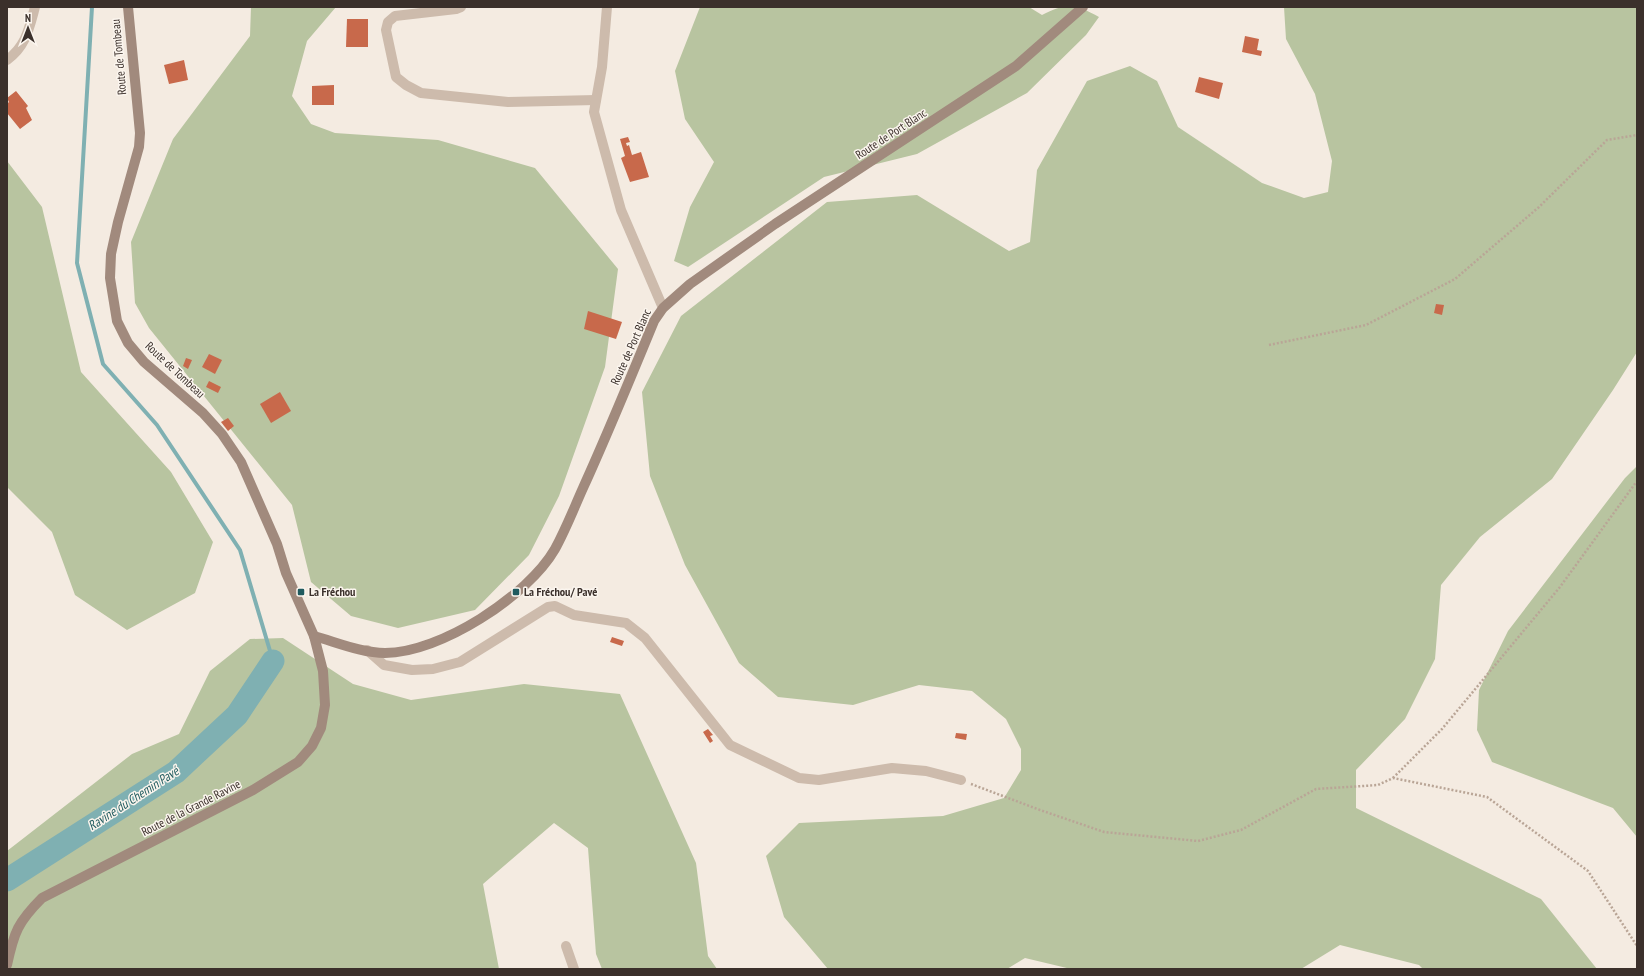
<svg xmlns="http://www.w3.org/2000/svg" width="1644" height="976" viewBox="0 0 1644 976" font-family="'PT Sans Narrow',sans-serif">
	<rect width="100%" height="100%" fill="#f4ebe1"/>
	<g fill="#b8c4a0">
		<polygon points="251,7 336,7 307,41 292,96 311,124 335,133 438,140 535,168 618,269 605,367 559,496 529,555 475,610 398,628 351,616 311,582 292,505 149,328 135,303 131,242 173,139 250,36"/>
		<path d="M700,7H1029L1042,15C1066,2 1076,4 1099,17L1086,35L1027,93L917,154L824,177L688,267L674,261L690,207L714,162L685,119L675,71Z"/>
		<polygon points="1284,7 1637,7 1637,352 1613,390 1552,479 1480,537 1441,585 1435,659 1405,719 1356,770 1356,808 1541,899 1597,969 1423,969 1419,965 1340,945 1301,969 1071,969 1025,958 1007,969 828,969 784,917 766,856 799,823 943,816 1004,798 1021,770 1021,749 1006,719 972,691 919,685 853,705 778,697 739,663 685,565 650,476 642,392 681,316 827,202 917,195 1009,251 1030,242 1037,170 1087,81 1130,66 1157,81 1178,127 1262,183 1304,198 1328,192 1332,161 1315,94 1286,39"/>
		<polygon points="7,161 42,207 81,372 171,472 213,542 195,593 127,630 75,595 52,532 7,487"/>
		<polygon points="1637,466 1637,837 1613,808 1492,762 1477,730 1479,690 1508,631 1625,478"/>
		<polygon points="283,638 353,684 411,700 524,684 620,694 696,863 708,956 717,969 602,969 596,954 588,848 554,823 483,884 499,969 7,969 7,851 132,754 179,734 210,671 250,639"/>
	</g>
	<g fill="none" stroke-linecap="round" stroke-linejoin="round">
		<polyline stroke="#7fb0b2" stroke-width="4" points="92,7 77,263 103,364 157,425 240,550 273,661"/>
		<polyline stroke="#7fb0b2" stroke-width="23" points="7,880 176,772 237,715 273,661"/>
	</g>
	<g fill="#c8694b">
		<polygon points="347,19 368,19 368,47 346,47"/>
		<polygon points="1245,36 1259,39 1257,50 1262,51 1261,56 1242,52"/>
		<polygon points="184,60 188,80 169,84 164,65"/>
		<polygon points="1199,77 1223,83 1219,99 1195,92"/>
		<polygon points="334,85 334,105 312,105 312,86"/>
		<polygon points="16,91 28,106 26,108 32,120 20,129 7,113 7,104 9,102 7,98"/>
		<polygon points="628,137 630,142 626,143 627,146 629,145 632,155 641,152 649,177 630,182 621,158 625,156 620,139"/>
		<polygon points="1436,304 1444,305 1442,315 1434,313"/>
		<polygon points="588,311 622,322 616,339 584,329"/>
		<polygon points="209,354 222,360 215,374 202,367"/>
		<polygon points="186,358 192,360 188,369 183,366"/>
		<polygon points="209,381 221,387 218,393 206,387"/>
		<polygon points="280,392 291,411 271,423 260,404"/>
		<polygon points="228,418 234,426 228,431 221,422"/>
		<polygon points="612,637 624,641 622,646 610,642"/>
		<polygon points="708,729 713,735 710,736 713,741 710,743 703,732"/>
		<polygon points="956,733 967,734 966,740 955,738"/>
	</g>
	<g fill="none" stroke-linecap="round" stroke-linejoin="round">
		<g stroke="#b9a596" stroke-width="2.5" stroke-dasharray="2 2" stroke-linecap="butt">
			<polyline points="1269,345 1366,325 1455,279 1539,207 1607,140 1637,135"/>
			<polyline points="1393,778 1442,729 1560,587 1637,481"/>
			<polyline points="971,784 1040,810 1104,832 1198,841 1241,830 1316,789 1378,785 1393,778 1487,797 1588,871 1637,946"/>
		</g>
		<g stroke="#cdbbac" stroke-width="10">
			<polyline points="461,7 456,9 395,16 388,22 386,30 396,77 406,85 421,93 508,102 596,100"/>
			<polyline points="607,7 602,67 594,112 621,210 663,308"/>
			<path d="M7,60C26,46 29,29 35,7"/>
			<polyline points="367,650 384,665 412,670 433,669 460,662 548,607 555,606 574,615 626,623 645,638 730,745 799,778 819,780 892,768 926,771 961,780"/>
			<polyline points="566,946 574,969"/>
		</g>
		<g stroke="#a18a7d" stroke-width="10">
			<path d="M314,636C336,642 362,653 385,653C440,653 528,596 555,549C566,529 574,508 583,488C608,433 631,377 654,321L663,308L690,284L775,224L1016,66L1083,7"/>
			<path d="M7,965C14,932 18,922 42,898L253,790L298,762L312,746L321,728L325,705L323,671L314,636L286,573L277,544L241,462L222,434L203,413L144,362L128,343L117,321L110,278L111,254L118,222L139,147L140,133L128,7"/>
		</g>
	</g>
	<g fill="#1f5a5e" stroke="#fbf5ee" stroke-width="1.5">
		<rect x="297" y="588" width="8" height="8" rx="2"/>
		<rect x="512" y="588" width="8" height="8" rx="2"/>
	</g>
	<g text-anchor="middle" stroke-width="3" stroke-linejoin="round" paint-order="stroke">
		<g font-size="12" fill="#3b302b" stroke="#fbf5ee">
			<text transform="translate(119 57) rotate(-95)" y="4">Route de Tombeau</text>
			<text transform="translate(891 134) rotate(-33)" y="4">Route de Port Blanc</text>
			<text transform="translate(631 347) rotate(-66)" y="4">Route de Port Blanc</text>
			<text transform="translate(175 370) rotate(43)" y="4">Route de Tombeau</text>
			<text transform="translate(191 808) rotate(-27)" y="4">Route de la Grande Ravine</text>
		</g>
		<g font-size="12" font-weight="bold" fill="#3b302b" stroke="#fbf5ee" text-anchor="start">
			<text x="309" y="596">La Fréchou</text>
			<text x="524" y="596">La Fréchou/ Pavé</text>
		</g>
		<g font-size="13" font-style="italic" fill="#1f5a5e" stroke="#fbf5ee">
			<text transform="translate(133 798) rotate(-33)" y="5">Ravine du Chemin Pavé</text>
		</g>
	</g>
	<rect width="1644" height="976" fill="none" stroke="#3b302b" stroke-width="16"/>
	<g transform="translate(28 28)" stroke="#fbf5ee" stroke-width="3" paint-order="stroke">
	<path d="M0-3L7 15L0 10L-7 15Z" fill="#3b302b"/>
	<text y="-6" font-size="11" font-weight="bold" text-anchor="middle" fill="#3b302b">N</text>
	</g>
</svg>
